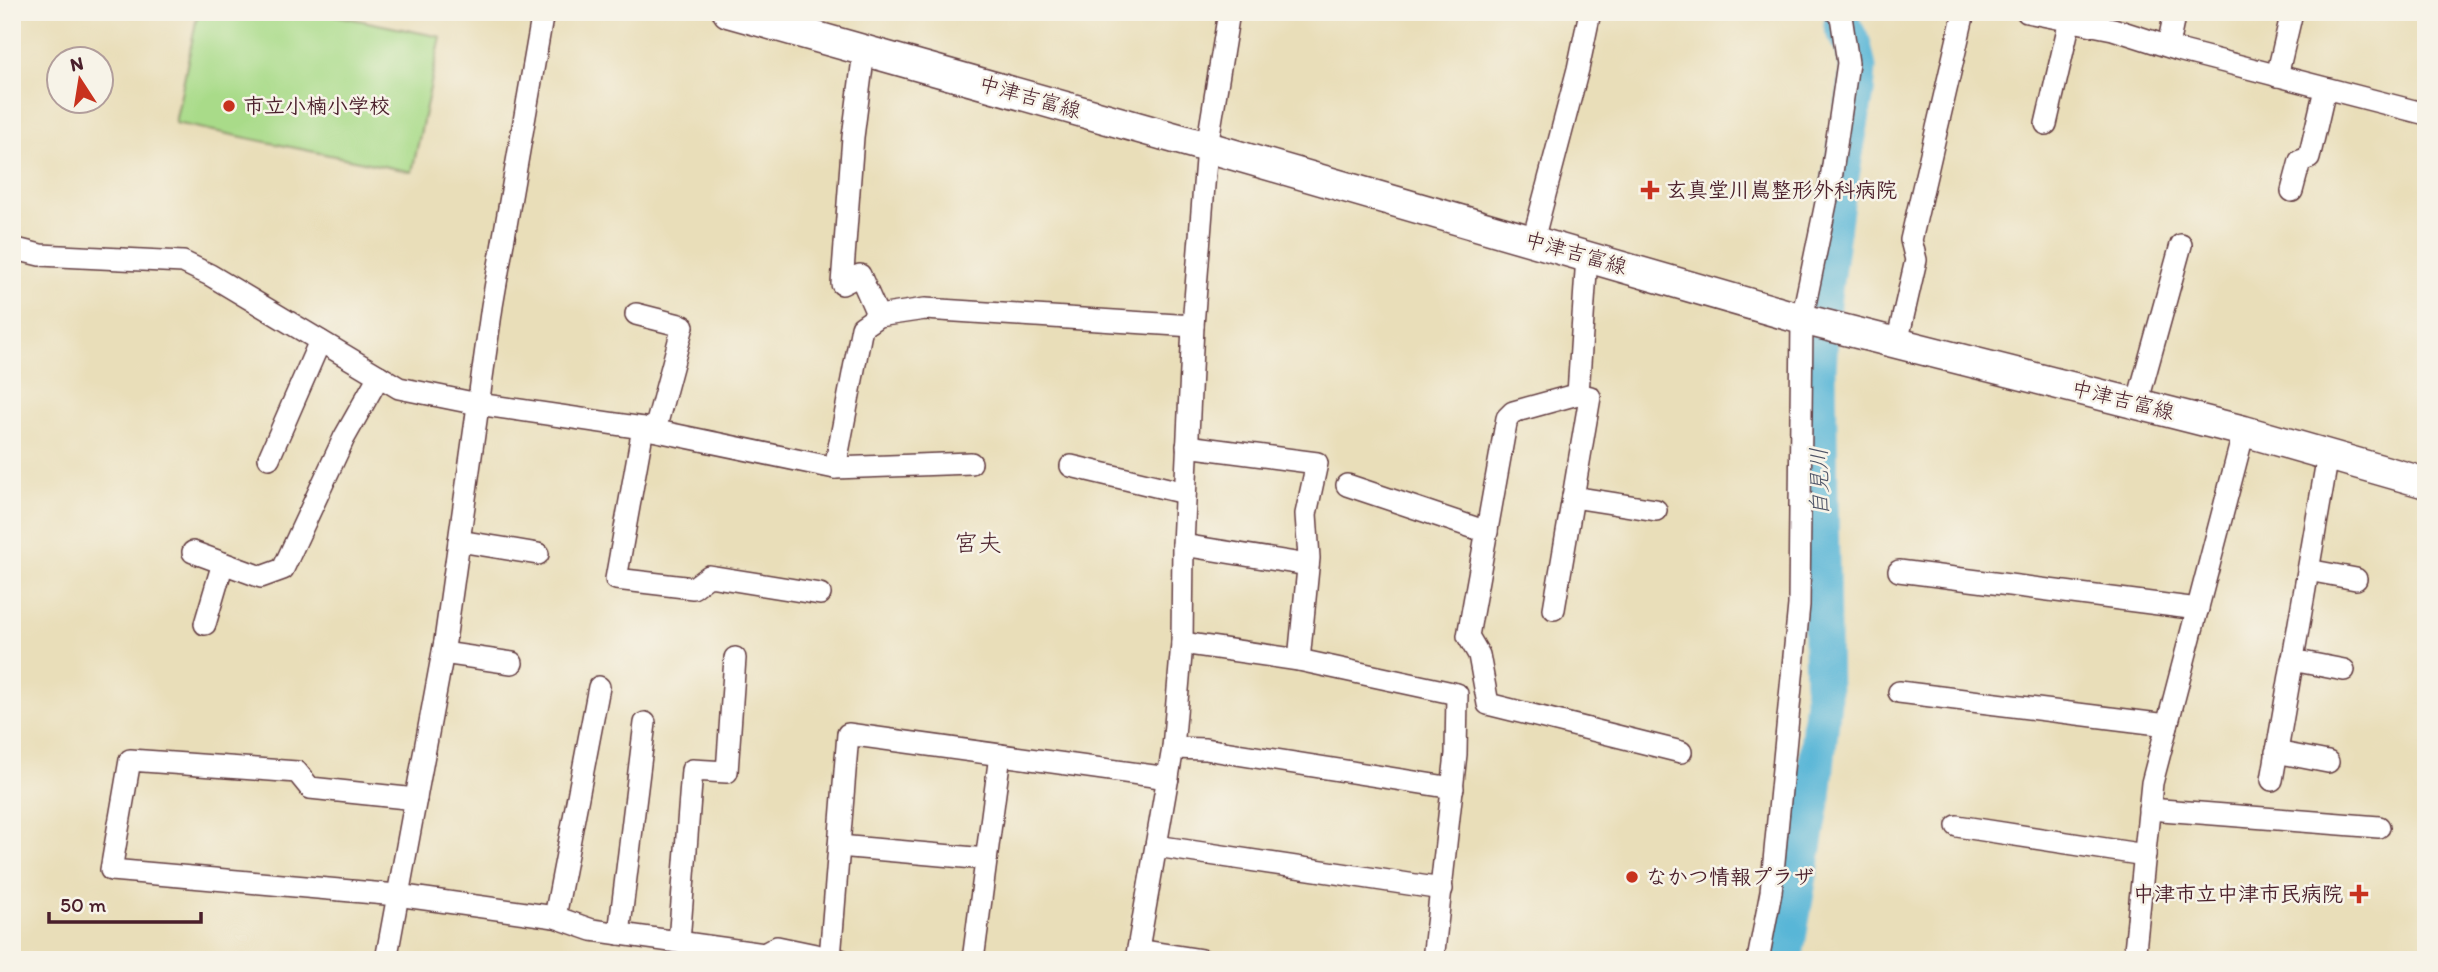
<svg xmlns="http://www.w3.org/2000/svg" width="2438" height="972" viewBox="0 0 2438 972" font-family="Itim,'Klee One',sans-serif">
	<rect width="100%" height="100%" fill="#f7f3e8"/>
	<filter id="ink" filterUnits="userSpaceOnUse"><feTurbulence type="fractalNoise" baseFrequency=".0143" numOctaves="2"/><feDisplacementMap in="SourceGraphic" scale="14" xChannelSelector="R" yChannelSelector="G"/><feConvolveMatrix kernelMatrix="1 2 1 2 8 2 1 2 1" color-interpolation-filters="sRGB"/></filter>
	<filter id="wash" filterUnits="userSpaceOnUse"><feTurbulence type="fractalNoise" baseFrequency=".00686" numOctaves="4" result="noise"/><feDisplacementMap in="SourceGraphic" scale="28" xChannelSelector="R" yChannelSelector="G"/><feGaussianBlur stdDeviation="1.57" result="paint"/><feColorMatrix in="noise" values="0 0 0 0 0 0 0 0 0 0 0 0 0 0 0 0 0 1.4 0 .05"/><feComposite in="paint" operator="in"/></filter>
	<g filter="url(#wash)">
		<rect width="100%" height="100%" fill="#e9deb9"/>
		<polygon fill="#a9db89" stroke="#7a7d5a" stroke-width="2" points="198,12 319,12 441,37 412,172 175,123"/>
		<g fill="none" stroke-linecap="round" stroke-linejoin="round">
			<polyline stroke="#59b6d7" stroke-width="37" points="1784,960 1813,796 1823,700 1818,370 1822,303 1835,209 1856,91 1858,68 1853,45 1842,25"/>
		</g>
	</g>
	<g filter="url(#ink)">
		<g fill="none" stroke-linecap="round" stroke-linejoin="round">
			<defs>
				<g id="street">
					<polyline points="2027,12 2113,29 2182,51 2426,114"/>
					<polyline points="2168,46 2175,12"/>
					<polyline points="864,51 853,137 842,284 860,275 878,316"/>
					<polyline points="2277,76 2292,12"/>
					<polyline points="2046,124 2070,20"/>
					<polyline points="2292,191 2300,161 2309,158 2325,89"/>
					<polyline points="1533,240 1578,69 1590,12"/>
					<polyline points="12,248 40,255 183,262 210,275 399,388 478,404 643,428 835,468 862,327 878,316 925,309 1193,326"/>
					<polyline points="1587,256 1578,394 1513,412 1507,418 1468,636 1479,655 1488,704 1681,752"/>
					<polyline points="636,314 683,326 655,430"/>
					<polyline points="1897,343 1916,260 1911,240 1964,12"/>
					<polyline points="2137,404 2181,245"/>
					<polyline points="643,428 616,579 693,588 709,576 820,594"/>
					<polyline points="1187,446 1317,463 1306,514 1309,558 1299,660"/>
					<polyline points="269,458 320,341"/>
					<polyline points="1071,466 1185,493"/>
					<polyline points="835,468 971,463"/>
					<polyline points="1347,485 1487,532"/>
					<polyline points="1573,497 1656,510"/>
					<polyline points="459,541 538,554"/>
					<polyline points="1183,545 1308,565"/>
					<polyline points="193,552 261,577 283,569 344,438 379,376"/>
					<polyline points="2308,570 2356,579"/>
					<polyline points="1899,571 2198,609"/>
					<polyline points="1554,609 1590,397 1578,394"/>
					<polyline points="205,624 223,563"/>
					<polyline points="1182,643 1299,660 1457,694 1456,754 1433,960"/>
					<polyline points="443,653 512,663"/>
					<polyline points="2292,660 2344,670"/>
					<polyline points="1899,692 2167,725"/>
					<polyline points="1173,748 1205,749 1453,788"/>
					<polyline points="2276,752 2328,762"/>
					<polyline points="2272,780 2328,455"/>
					<polyline points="416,799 310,788 297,772 130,760 111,870 397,895 555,917 592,930 764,954 777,947 830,958"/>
					<polyline points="2149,809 2379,827"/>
					<polyline points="1957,826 2145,855"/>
					<polyline points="839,846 986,859"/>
					<polyline points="1156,846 1442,889"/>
					<polyline points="555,917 599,687"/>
					<polyline points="619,934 645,723"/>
					<polyline points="679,942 692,770 727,772 735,658"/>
					<polyline points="1138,950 1202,960"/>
					<polyline points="386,960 445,641 492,306 543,12"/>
					<polyline points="841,960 830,958 848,734 1168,778"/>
					<polyline points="973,960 1000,755"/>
					<polyline points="1136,960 1173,748 1182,643 1183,545 1193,326 1207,147 1229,12"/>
					<polyline points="1758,960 1771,892 1799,605 1802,319 1831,179 1848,63 1841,16 1836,12"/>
					<polyline points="2134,960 2152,783 2244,431"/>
				</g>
				<polyline id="secondary" points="728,12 1207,147 1802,319 2244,431 2426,483"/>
			</defs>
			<use href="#street" stroke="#623c40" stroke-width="24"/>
			<use href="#secondary" stroke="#623c40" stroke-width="33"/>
			<use href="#street" stroke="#fff" stroke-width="21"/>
			<use href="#secondary" stroke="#fff" stroke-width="30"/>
		</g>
	</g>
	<g fill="#c8321e" stroke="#f7f3e8" stroke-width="2.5">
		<circle cx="229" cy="106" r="7"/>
		<path d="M1646.5 179.5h7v7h7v7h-7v7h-7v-7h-7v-7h7z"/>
		<circle cx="1632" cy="877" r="7"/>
		<path d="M2355.5 883.5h7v7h7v7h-7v7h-7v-7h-7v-7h7z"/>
	</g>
	<g text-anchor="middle" stroke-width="5" stroke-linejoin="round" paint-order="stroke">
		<g font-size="21" fill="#4a1f2b" stroke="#f7f3e8">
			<text transform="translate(1030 97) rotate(16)" y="7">中津吉富線</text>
			<text transform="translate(1576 253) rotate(16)" y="7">中津吉富線</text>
			<text transform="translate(2123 400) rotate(14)" y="7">中津吉富線</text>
		</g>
		<g font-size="21" font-weight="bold" fill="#4a1f2b" stroke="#f7f3e8" text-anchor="start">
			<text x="243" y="113">市立小楠小学校</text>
			<text x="1666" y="197">玄真堂川嶌整形外科病院</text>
			<text x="1646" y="884">なかつ情報プラザ</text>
			<text x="2343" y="901" text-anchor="end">中津市立中津市民病院</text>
		</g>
		<g font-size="23" font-style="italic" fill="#4f5467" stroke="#f7f3e8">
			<text transform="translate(1819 482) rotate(-91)" y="8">自見川</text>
		</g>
		<g font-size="24" fill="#4a1f2b" stroke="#f7f3e8">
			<text x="978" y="551">宮夫</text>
		</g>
	</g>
	<rect width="2438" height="972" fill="none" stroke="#f7f3e8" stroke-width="42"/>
	<g transform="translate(80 80) rotate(348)"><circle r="33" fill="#f7f3e8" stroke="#b29e9c" stroke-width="2"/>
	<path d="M0-5L12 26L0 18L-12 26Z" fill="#c8321e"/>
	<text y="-10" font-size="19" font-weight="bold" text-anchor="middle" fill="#4a1f2b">N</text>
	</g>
	<path d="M49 912v10h152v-10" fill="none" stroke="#4a1f2b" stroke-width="3.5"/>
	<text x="60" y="912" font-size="21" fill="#4a1f2b" stroke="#f7f3e8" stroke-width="5" paint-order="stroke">50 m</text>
</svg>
